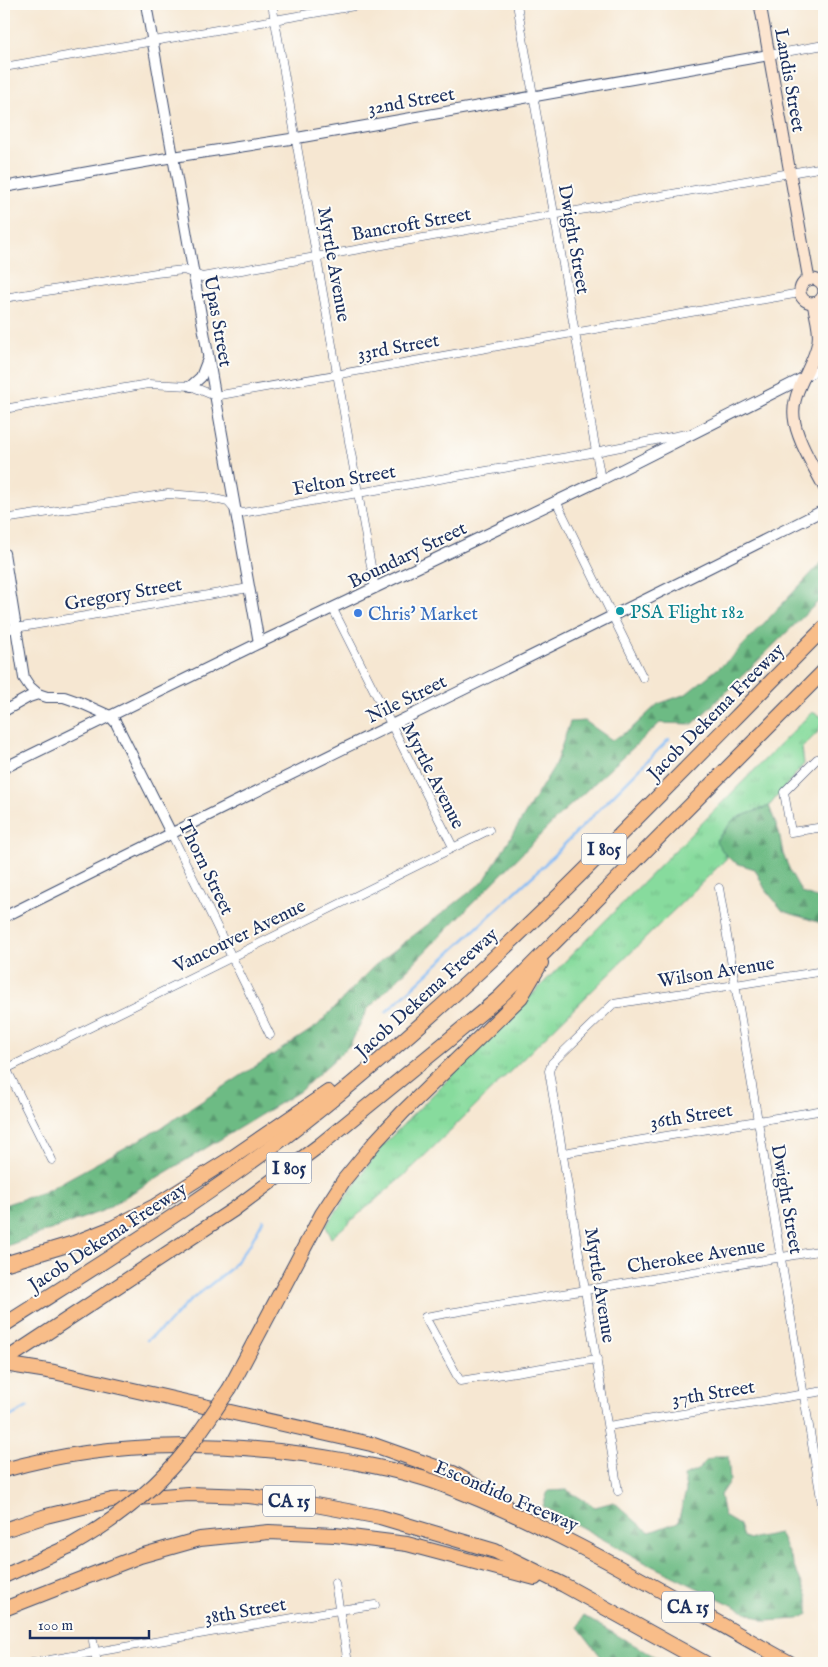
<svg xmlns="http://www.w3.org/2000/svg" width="828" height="1667" viewBox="0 0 828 1667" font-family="'IM FELL English',serif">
	<defs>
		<pattern id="grass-tufts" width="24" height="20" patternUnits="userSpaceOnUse" patternTransform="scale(1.25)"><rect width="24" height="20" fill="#87db9d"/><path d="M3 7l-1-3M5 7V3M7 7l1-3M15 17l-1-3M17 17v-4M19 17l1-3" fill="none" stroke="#74bc8a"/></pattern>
		<pattern id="forest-firs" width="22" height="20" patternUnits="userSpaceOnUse" patternTransform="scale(1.25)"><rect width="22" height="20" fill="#6dbb84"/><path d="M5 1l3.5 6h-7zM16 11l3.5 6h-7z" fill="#59986f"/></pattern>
	</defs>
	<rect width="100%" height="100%" fill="#fdfcf7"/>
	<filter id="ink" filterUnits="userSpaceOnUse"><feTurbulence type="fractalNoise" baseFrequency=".02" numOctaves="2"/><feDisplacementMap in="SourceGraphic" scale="10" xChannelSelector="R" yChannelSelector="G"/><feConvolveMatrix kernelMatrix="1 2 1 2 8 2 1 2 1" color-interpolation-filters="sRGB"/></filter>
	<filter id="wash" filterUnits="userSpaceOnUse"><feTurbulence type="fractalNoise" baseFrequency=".0096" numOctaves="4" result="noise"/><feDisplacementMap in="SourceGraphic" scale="20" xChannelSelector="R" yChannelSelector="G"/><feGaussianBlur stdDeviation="1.12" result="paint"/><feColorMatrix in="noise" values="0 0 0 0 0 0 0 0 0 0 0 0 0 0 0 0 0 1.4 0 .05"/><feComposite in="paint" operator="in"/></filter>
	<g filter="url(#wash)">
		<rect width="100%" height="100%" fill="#f6e7d2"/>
		<polygon fill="url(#grass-tufts)" stroke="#51857e" points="812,712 824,718 818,732 802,748 804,764 769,806 734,819 716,840 727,858 409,1171 331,1238 326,1226 381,1147"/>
		<g fill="url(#forest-firs)" stroke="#447571">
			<polygon points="824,560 824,596 693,724 660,723 564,811 367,1010 350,1045 300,1091 102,1211 4,1247 4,1205 44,1192 161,1128 317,1026 374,966 484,881 555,765 570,722 585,721 612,740 630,730 658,704 686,694 732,657"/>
			<path d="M769,806L779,832L783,854L791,873L802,893L819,899L824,897V924L783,911L765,889L755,869C732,862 729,862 716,841L734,819Z"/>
			<polygon points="717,1456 728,1456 730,1480 720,1495 724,1516 739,1525 743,1537 749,1539 779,1533 808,1597 808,1614 798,1619 765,1621 646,1563 543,1506 548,1491 567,1490 595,1507 614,1502 642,1527 650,1532 678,1522 686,1491 684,1476 700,1469 704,1462"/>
			<polygon points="583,1616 666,1663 606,1663 578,1627"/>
		</g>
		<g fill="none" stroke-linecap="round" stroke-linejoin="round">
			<g stroke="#85bcf5" stroke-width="2.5">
				<polyline points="386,1012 540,869 669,739"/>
				<polyline points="147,1340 167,1325 186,1304 230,1269 250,1244 263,1220"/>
				<polyline points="4,1420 28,1407"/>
			</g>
		</g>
	</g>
	<g filter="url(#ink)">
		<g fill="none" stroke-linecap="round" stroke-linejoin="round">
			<defs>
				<g id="minor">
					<polyline points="272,4 375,589"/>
					<polyline points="517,4 601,480"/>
					<polyline points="769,55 824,45"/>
					<polyline points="4,67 366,4"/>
					<polyline points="4,298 156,273 184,270 202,277 824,167"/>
					<polyline points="805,377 824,367"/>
					<polyline points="4,409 148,384 191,386 215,396 800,293"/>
					<polyline points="556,501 643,678"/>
					<polyline points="4,519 168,494 206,497 228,502 235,510 242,513 585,454 686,434"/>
					<polyline points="333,609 453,847"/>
					<polyline points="4,630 249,588"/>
					<polyline points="824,758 817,759 784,792 791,832 824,827"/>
					<polyline points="171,833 270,1035"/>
					<polyline points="719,888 824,1516"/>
					<polyline points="5,1066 52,1160"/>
					<polyline points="4,1070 489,830"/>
					<polyline points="563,1153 824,1110"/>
					<polyline points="597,1359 460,1381 425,1317 824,1250"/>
					<polyline points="608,1426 824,1391"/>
					<polyline points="618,1491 549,1071 552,1063 613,1004 824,971"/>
					<polyline points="335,1583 348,1663"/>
					<polyline points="93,1641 97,1663"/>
					<polyline points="32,1663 339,1610 375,1605"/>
				</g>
				<g id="tertiary">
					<polyline points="146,4 259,643"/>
					<polyline points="4,187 173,157 297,138 769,55"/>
					<polyline points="191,386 201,377 208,359"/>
					<polyline points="4,553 24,678 30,687 38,694"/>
					<polyline points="4,711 29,697 38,694 47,697 64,697 81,703 110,716 116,723 171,833"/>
					<polyline points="4,768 259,643 601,480 805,377"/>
					<path d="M4,917C276,780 552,648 824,510"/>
				</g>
				<g id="secondary">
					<polyline points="760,4 809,280"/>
					<circle cx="812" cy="291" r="12"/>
					<path d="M813,303C815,315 820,329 818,341C814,367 791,390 794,417C796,439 814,467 824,487"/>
				</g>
				<g id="motorway">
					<polyline points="4,1264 74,1243 112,1228 155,1206 233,1157 328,1092"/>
					<path d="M4,1325C112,1256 222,1189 322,1108C503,963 661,792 824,628"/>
					<polyline points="4,1361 233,1210 320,1145 445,1043 500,997 824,671"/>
					<polyline points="4,1364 54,1372 371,1444 453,1473 505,1503"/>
					<polyline points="230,1388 322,1214 344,1180 376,1141 403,1112 521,997 541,963"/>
					<path d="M4,1470C116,1438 239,1441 353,1462C383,1468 414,1474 443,1485C564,1530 677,1601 790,1663"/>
					<polyline points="4,1530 46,1516 112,1500 188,1494 249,1496 310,1504 380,1517 495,1551 564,1585 705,1663"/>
					<polyline points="4,1576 70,1546"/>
					<polyline points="4,1609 140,1556 200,1539 269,1532 335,1535 407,1544 535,1578"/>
				</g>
			</defs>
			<use href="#minor" stroke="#3c4b6f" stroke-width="9"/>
			<use href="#tertiary" stroke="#3c4b6f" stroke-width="12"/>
			<use href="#secondary" stroke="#3c4b6f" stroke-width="13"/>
			<use href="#motorway" stroke="#3c4b6f" stroke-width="16"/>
			<use href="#minor" stroke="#fff" stroke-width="8"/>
			<use href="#tertiary" stroke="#fff" stroke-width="10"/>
			<use href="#secondary" stroke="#fce5d0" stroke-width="11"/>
			<use href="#motorway" stroke="#f8bd89" stroke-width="14"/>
			<defs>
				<path id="motorway-bridge" d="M70,1546C114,1521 156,1489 188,1448C203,1429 216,1408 230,1388"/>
			</defs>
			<use href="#motorway-bridge" stroke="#3c4b6f" stroke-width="16" stroke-linecap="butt"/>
			<use href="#motorway-bridge" stroke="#f8bd89" stroke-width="14"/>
		</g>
	</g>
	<circle fill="#0f9aa8" stroke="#fdfcf7" stroke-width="2" cx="620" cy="611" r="5"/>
	<circle fill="#3f7fe0" stroke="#fdfcf7" stroke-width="2" cx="358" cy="613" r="5"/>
	<g text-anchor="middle" stroke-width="4" stroke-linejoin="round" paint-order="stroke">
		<g fill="#fdfcf7" stroke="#5f6c8c" stroke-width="1">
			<rect x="581.5" y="833.5" width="45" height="31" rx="4"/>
			<rect x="266.5" y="1152.5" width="45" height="31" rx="4"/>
			<rect x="263" y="1485.5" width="52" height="31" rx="4"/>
			<rect x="662" y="1591.5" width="52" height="31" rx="4"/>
		</g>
		<g font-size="18" font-weight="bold" fill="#1b2f5e">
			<text x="604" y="855">I 805</text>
			<text x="289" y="1174">I 805</text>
			<text x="289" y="1507">CA 15</text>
			<text x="688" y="1613">CA 15</text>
		</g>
		<g font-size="19" fill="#1b2f5e" stroke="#fdfcf7">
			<text transform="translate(791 80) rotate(80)" y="7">Landis Street</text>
			<text transform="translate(411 100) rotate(-10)" y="7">32nd Street</text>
			<text transform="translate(411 223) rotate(-10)" y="7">Bancroft Street</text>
			<text transform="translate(575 239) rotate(80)" y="7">Dwight Street</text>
			<text transform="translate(335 264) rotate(80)" y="7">Myrtle Avenue</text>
			<text transform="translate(219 321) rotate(80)" y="7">Upas Street</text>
			<text transform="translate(398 346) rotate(-10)" y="7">33rd Street</text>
			<text transform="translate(344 479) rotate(-10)" y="7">Felton Street</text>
			<text transform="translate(407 554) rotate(-26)" y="7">Boundary Street</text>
			<text transform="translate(123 593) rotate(-10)" y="7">Gregory Street</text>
			<text transform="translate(406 698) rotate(-26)" y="7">Nile Street</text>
			<text transform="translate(715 711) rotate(-45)" y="7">Jacob Dekema Freeway</text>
			<text transform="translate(434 775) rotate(63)" y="7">Myrtle Avenue</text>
			<text transform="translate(207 867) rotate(64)" y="7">Thorn Street</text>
			<text transform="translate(239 935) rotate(-26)" y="7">Vancouver Avenue</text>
			<text transform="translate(716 971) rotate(-9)" y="7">Wilson Avenue</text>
			<text transform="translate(426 992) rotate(-42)" y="7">Jacob Dekema Freeway</text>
			<text transform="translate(691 1115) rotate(-9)" y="7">36th Street</text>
			<text transform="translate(788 1199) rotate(80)" y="7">Dwight Street</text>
			<text transform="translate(107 1236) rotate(-33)" y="7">Jacob Dekema Freeway</text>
			<text transform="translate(696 1255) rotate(-9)" y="7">Cherokee Avenue</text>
			<text transform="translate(601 1285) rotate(81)" y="7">Myrtle Avenue</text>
			<text transform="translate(713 1392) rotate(-9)" y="7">37th Street</text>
			<text transform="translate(507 1495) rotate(23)" y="7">Escondido Freeway</text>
			<text transform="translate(245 1610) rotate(-10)" y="7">38th Street</text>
		</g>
		<g font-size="19" fill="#0d838f" stroke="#fdfcf7" text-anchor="start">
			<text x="630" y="618">PSA Flight 182</text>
		</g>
		<g font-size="19" fill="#366cbe" stroke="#fdfcf7" text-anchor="start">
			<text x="368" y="620">Chris' Market</text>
		</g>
	</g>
	<rect width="828" height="1667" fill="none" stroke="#fdfcf7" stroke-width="20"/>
	<path d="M30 1630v8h119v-8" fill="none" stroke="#1b2f5e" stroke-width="2.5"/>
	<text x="38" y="1630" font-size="15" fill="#1b2f5e" stroke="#fdfcf7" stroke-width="4" paint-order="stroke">100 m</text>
</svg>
